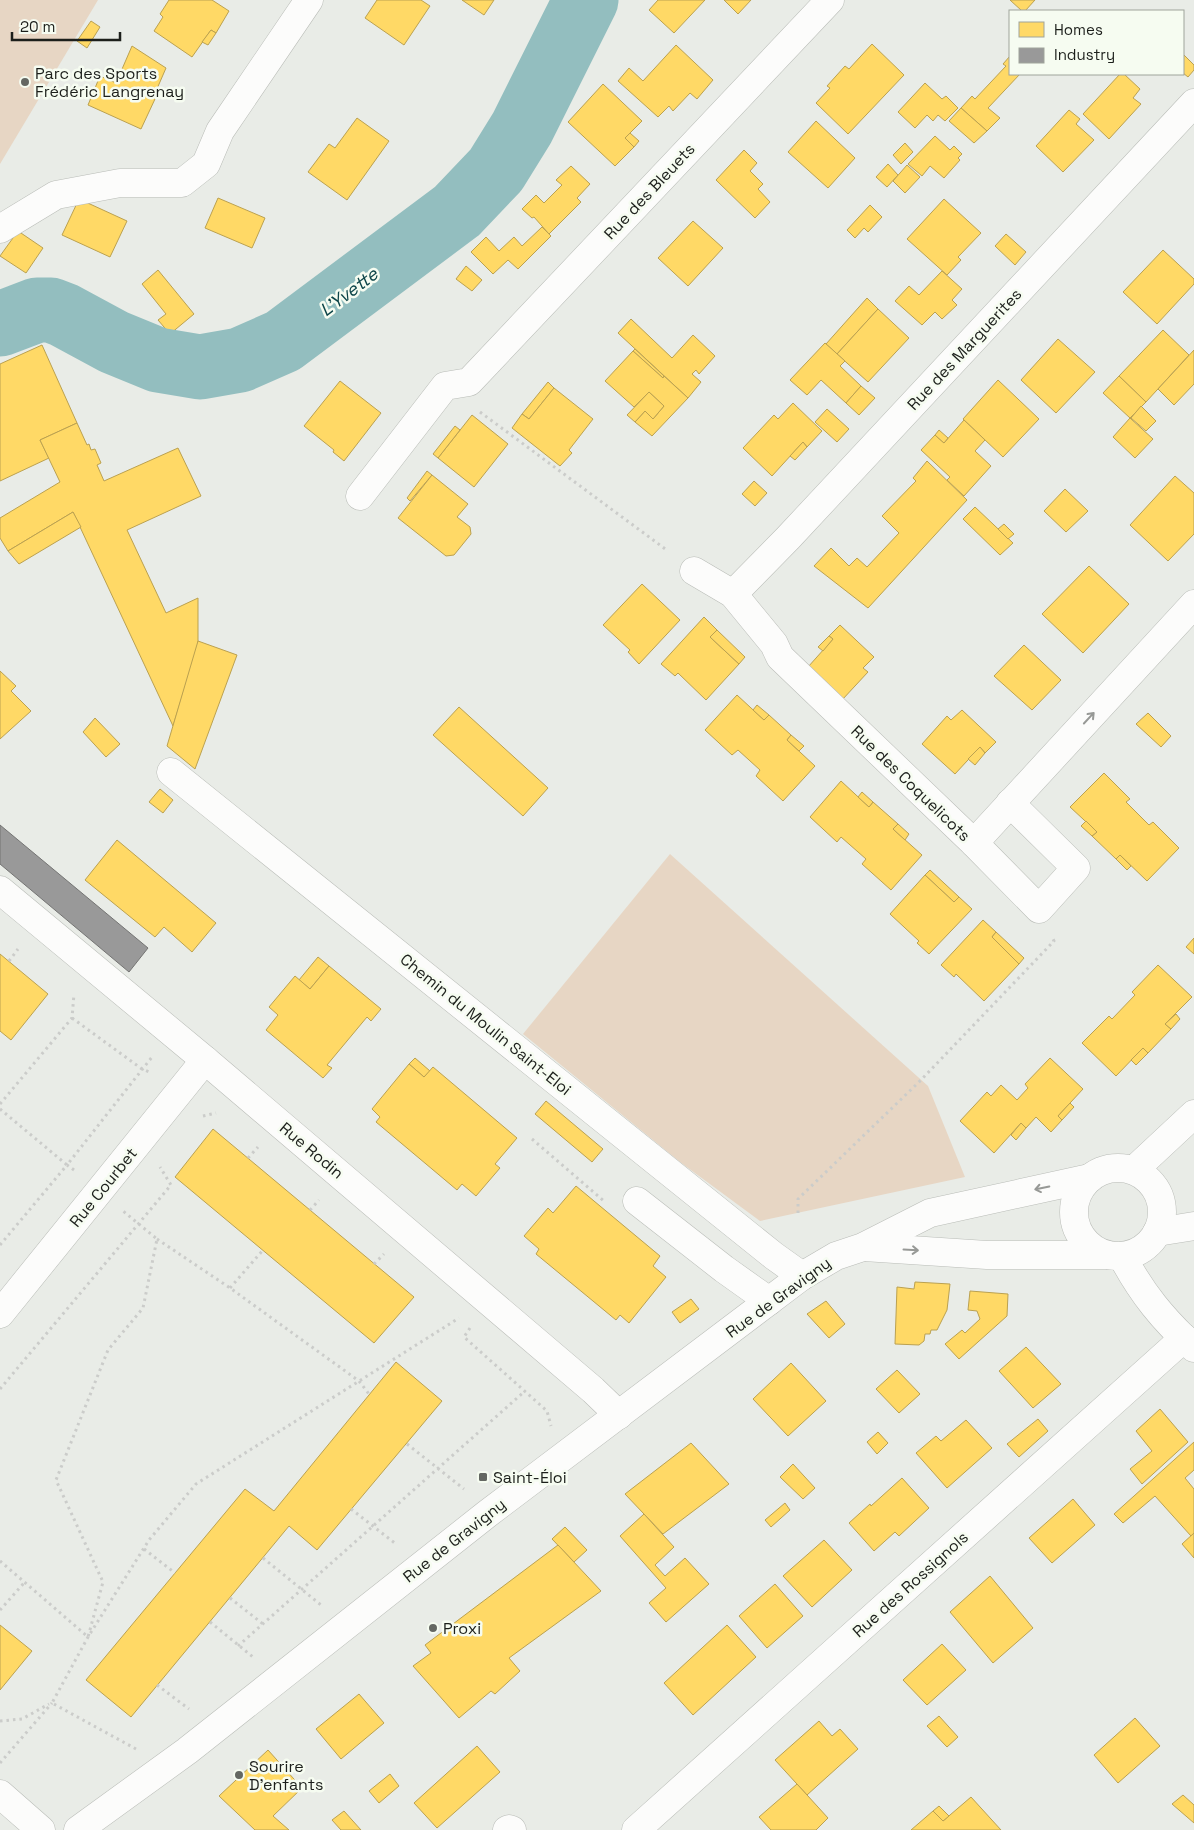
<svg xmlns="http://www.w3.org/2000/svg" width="1194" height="1830" viewBox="0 0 1194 1830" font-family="'Space Grotesk',sans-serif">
	<rect width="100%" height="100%" fill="#e9ece7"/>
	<g fill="#e7d6c4">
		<polygon points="0,0 98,0 0,164"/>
		<polygon points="670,854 928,1086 965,1177 760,1221 680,1162 523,1034"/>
	</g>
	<g fill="#ffd966" stroke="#bba150">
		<polygon points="169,0 212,0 229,11 216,33 211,30 192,57 154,31 163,17 160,14"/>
		<polygon points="377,0 421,0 430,6 404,45 365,18"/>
		<polygon points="462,0 494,0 484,15"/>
		<polygon points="658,0 705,0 674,33 649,10"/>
		<polygon points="724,0 751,0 738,14"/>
		<polygon points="1010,0 1035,0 1025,11 1022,11"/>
		<polygon points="91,21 100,27 87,48 77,41"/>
		<polygon points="211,30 216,33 208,45 202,42"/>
		<polygon points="872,44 904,75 848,134 816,103 830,88 827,86 845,66 849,69"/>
		<polygon points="676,45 713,80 697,99 690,93 673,111 669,106 658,117 618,81 629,68 643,81"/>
		<polygon points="132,46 166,68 153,98 155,99 141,129 88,105 100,76 116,83"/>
		<polygon points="1183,54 1194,65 1194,70 1188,77 1183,73"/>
		<polygon points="1010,56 1010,74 1020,74 988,108 1000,118 987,131 961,108 972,96 975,99 1006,66 1003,64"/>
		<polygon points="1120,74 1124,74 1140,89 1133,98 1141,104 1109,139 1083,114"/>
		<polygon points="925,83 942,99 946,96 958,108 945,121 938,115 933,121 927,115 915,128 898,112"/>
		<polygon points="603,84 642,121 625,138 634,147 615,166 568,122"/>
		<polygon points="961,108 987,131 974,143 949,121"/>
		<polygon points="1069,110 1080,119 1076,124 1094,140 1063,172 1036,146"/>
		<polygon points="357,118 389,141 347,200 308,172 329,144 335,148"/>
		<polygon points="816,121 855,158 828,188 788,152"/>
		<polygon points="630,133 639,141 634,147 625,138"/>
		<polygon points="935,136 950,150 954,146 962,154 958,158 960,160 944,178 930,166 922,176 908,164"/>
		<polygon points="905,143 913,152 901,164 893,155"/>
		<polygon points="744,150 757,163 750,171 763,184 758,189 770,202 755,218 716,180"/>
		<polygon points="888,164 898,175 887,187 876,177"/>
		<polygon points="907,165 920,177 905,193 893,181"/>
		<polygon points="571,166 590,184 577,198 581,202 549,234 534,217 532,218 522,209 536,195 544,203 562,185 556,180"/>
		<polygon points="218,198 265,218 252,248 205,228"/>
		<polygon points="79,199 127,221 110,257 62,235"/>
		<polygon points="944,199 981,233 958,257 961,260 947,275 907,239"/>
		<polygon points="870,205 882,217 868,232 864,228 855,238 847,230"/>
		<polygon points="693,221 723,248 688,286 658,258"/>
		<polygon points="542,227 551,236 518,269 508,260 493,274 471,252 486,237 499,251 514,237 522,246"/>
		<polygon points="18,231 43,248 26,273 0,256"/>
		<polygon points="1006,234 1026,252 1015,265 995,246"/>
		<polygon points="1163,250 1194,279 1194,284 1157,324 1123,292"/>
		<polygon points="466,266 482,280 472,291 456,279"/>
		<polygon points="158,270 194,314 170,334 158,320 166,314 142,284"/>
		<polygon points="942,271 962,289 952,300 957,305 942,319 935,312 922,325 895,301 909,286 919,295"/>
		<polygon points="867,298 878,309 837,354 826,344"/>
		<polygon points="878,309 909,338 868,382 837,354"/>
		<polygon points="631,319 672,358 693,335 715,356 699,374 696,370 692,374 701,382 688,398 618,333"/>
		<polygon points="1163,330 1189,355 1146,402 1119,376"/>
		<polygon points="1058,339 1095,372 1056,413 1021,380"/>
		<polygon points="825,343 845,361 840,366 861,386 846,403 821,380 807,395 790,380"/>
		<polygon points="42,345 77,423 40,440 49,458 0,481 0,364"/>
		<polygon points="635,349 664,376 663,378 633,351"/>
		<polygon points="1194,350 1194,384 1174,405 1158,389"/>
		<polygon points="633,351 663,378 664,376 688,398 652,436 635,422 645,411 653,419 664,406 649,392 634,407 605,381"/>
		<polygon points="1119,376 1146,402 1130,418 1103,393"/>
		<polygon points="998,380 1039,419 1003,457 963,419"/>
		<polygon points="340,381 381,413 344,461 333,452 334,450 304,426"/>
		<polygon points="548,382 554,388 529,419 522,414"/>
		<polygon points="861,386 875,398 859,415 846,403"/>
		<polygon points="554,388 593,419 569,450 572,453 560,466 512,428 522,414 529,419"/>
		<polygon points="649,392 664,406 653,419 645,411 635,422 627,415"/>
		<polygon points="793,403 822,431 807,447 803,442 772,476 743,448 774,415 778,419"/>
		<polygon points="1141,406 1156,421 1146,431 1131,418"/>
		<polygon points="827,409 849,429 837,442 815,422"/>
		<polygon points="472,415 508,444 474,487 438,458"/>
		<polygon points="1130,418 1153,439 1135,458 1113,437"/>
		<polygon points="964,420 985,440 975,451 991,466 964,496 947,480 950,477 921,450 935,435 944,443"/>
		<polygon points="77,423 87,445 89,444 91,450 95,449 101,463 97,465 104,481 178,448 201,496 127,530 166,613 198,598 198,645 173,726 73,512 8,551 0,538 0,518 60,482 40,440"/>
		<polygon points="455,426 460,430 438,458 433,454"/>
		<polygon points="939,430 948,438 944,443 935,435"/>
		<polygon points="803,442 807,447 795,460 790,456"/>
		<polygon points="927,461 967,500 868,608 814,566 831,548 849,566 857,558 867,567 899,533 882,516 916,481 913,478"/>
		<polygon points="427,471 432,475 410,501 407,498"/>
		<polygon points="432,475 468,504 457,517 470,527 471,534 454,555 446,556 398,518"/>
		<polygon points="1175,476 1194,493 1194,534 1168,561 1130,525"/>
		<polygon points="754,481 767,493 755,506 742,494"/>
		<polygon points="1065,489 1088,511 1066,532 1044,511"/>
		<polygon points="975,507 1013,543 1000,555 963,519"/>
		<polygon points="73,512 81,527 19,564 8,551"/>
		<polygon points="1004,524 1014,534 1008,539 998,529"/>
		<polygon points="1089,566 1129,604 1083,653 1042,614"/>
		<polygon points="642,584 680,620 639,664 628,652 630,650 603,625"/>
		<polygon points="704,617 717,630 710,637 739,664 706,700 678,673 675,676 661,664"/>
		<polygon points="840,625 874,657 863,668 868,672 842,700 808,667 833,639 829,636"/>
		<polygon points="717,630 745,657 739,664 710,637"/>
		<polygon points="829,636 833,639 823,651 818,647"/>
		<polygon points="198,641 237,655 195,769 167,746"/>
		<polygon points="1024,645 1061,680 1032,710 994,676"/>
		<polygon points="0,671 16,686 11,691 31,711 0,739"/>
		<polygon points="737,695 764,720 769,715 791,735 787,740 815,766 783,801 756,776 760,770 738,750 732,755 705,730"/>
		<polygon points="757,705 769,715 764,720 753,710"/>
		<polygon points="459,707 548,788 523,816 433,735"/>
		<polygon points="962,710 996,742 985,753 980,747 955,774 922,744 947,716 951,720"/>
		<polygon points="1148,713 1171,736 1161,747 1136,724"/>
		<polygon points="95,718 120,744 106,757 83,732"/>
		<polygon points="791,735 804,746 799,751 787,740"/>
		<polygon points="980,747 985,753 975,765 968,759"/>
		<polygon points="1104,773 1130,799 1126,802 1149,825 1153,822 1179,848 1147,881 1120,855 1116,859 1092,836 1097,832 1070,807"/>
		<polygon points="841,781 869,807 873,802 898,824 893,829 922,855 891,890 862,864 866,859 841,837 837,842 810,817"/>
		<polygon points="160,789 173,800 163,813 149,802"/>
		<polygon points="862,792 873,802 869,807 858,797"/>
		<polygon points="1086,821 1097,832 1092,836 1081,826"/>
		<polygon points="898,824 909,834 905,840 893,829"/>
		<polygon points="117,840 216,923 192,952 164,927 155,937 85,880"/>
		<polygon points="1120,855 1131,866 1127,870 1116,859"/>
		<polygon points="930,870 959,897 954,902 925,875"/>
		<polygon points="925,875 954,902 959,897 972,909 929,954 917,943 919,941 890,914"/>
		<polygon points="983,920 996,932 992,937 1019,964 984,1001 956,974 954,977 941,965"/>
		<polygon points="996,932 1024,958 1019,964 992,937"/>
		<polygon points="1194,938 1194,954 1186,947"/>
		<polygon points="0,954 48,994 11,1040 0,1031"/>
		<polygon points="318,957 329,966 310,989 299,980"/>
		<polygon points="1158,965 1192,997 1165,1024 1171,1029 1148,1053 1143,1048 1116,1076 1082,1043 1109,1016 1112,1019 1135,995 1132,992"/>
		<polygon points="329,966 381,1009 371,1021 367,1017 327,1065 332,1068 323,1078 266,1030 278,1015 269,1007 295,976 310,989"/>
		<polygon points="1176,1014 1180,1019 1171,1029 1165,1024"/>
		<polygon points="1143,1048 1148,1053 1136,1065 1131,1060"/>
		<polygon points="415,1058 430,1071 424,1077 409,1064"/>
		<polygon points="1050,1058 1083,1089 1058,1116 1062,1120 1051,1132 1036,1117 1026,1128 1021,1123 994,1153 960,1121 987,1092 991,1096 1001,1085 1017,1100 1028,1088 1025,1084"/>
		<polygon points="409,1064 424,1077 433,1067 517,1138 495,1164 500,1168 476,1196 462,1184 457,1190 376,1122 380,1117 372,1109"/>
		<polygon points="546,1101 603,1149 592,1162 535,1114"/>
		<polygon points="1070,1103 1074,1107 1062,1120 1058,1116"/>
		<polygon points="1021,1123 1026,1128 1016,1140 1011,1135"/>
		<polygon points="213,1129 414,1297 374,1343 175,1177"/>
		<polygon points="576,1186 660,1256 653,1266 666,1277 629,1323 620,1315 616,1320 536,1254 539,1249 524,1236 548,1208 553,1213"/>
		<polygon points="915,1282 950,1284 947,1310 937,1330 931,1330 930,1334 925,1334 924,1341 919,1345 895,1344 897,1287 914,1289"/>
		<polygon points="970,1291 1008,1294 1007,1316 959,1359 945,1344 962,1330 965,1333 980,1319 977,1311 968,1310"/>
		<polygon points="691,1299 699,1309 680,1323 672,1312"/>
		<polygon points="826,1301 845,1324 829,1338 807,1314"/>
		<polygon points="1026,1347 1061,1384 1033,1408 999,1371"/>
		<polygon points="396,1362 442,1401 317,1550 289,1526 131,1717 86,1680 245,1489 274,1511"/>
		<polygon points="791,1363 826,1401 788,1436 753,1399"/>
		<polygon points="897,1370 920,1394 899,1413 876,1389"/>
		<polygon points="1160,1409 1188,1442 1142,1484 1130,1469 1152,1451 1136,1431"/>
		<polygon points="1038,1419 1048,1431 1019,1457 1007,1444"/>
		<polygon points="966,1420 992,1448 947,1488 916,1453 936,1436 941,1441"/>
		<polygon points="878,1432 888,1443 877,1454 867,1442"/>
		<polygon points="1194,1442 1194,1470 1185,1478 1194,1489 1194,1533 1191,1536 1155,1496 1123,1523 1114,1514"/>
		<polygon points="691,1443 729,1484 663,1534 625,1494"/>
		<polygon points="793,1464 815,1488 803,1499 780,1477"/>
		<polygon points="902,1478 929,1508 899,1536 895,1532 874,1551 849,1523 870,1504 871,1506"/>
		<polygon points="1073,1499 1095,1525 1052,1563 1029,1538"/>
		<polygon points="785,1503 790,1510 771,1527 765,1520"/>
		<polygon points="644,1514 674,1547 655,1565 665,1576 685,1558 709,1584 666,1622 649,1603 666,1588 620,1536"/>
		<polygon points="565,1527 587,1550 574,1562 552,1539"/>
		<polygon points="1194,1533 1194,1558 1182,1544"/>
		<polygon points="824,1540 852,1570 812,1607 783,1576"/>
		<polygon points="558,1545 601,1591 509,1658 520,1671 495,1694 491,1691 459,1718 413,1666 431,1653 425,1645"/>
		<polygon points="990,1576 1033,1628 993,1663 950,1612"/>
		<polygon points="775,1584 803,1616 767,1648 739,1616"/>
		<polygon points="0,1625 32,1651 0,1690"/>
		<polygon points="727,1625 756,1657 693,1715 664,1683"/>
		<polygon points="942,1644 966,1670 927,1705 903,1680"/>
		<polygon points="359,1694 384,1723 341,1759 316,1729"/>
		<polygon points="939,1716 958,1737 947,1747 927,1726"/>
		<polygon points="1135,1718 1160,1746 1118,1783 1094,1755"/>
		<polygon points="819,1721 832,1736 840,1729 858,1749 807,1795 775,1760"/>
		<polygon points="477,1746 500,1772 437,1828 414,1803"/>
		<polygon points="268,1750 302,1788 273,1816 289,1830 255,1830 219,1796"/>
		<polygon points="390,1774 399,1786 379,1803 369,1791"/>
		<polygon points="797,1784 828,1818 816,1830 771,1830 759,1817"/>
		<polygon points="1183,1795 1194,1805 1194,1823 1172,1804"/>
		<polygon points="971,1797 1001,1830 911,1830 933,1811 943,1821"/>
		<polygon points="939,1806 949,1816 943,1821 933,1811"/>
		<polygon points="344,1811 361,1830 341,1830 332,1820"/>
	</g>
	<polygon fill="#999" stroke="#747473" points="0,825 148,948 129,972 0,864"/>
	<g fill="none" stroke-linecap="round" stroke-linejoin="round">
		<polyline stroke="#93bebf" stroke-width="65" points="0,324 37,310 51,310 64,315 114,342 158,360 200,367 240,360 283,341 457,211 496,170 522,128 586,0"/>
		<defs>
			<g id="minor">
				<polyline points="0,229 56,195 120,183 182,183 206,164 220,131 309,0"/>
				<polyline points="360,496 445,386 469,382 830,0"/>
				<polyline points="694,571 733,594 774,644 780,657 974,843 1039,909 1076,868 1010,803"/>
				<polyline points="733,594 788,538 1194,103"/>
				<polyline points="171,772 774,1256 802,1276"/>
				<polyline points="974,843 1194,604"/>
				<polyline points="0,890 205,1060 593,1390 619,1415"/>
				<circle cx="1118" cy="1212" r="44"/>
				<polyline points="1134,1170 1194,1114"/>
				<polyline points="637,1201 724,1269 769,1301"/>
				<polyline points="1157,1232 1194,1226"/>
				<polyline points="864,1247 987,1255 1107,1255"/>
				<path d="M1122,1256C1142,1294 1163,1319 1194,1348"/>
				<polyline points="0,1314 205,1060"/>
				<polyline points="0,1794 41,1830"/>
				<polyline points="78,1830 187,1751 487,1514 802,1276 836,1256 863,1247 930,1213 1090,1178"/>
				<polyline points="507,1830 509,1829 512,1830"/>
				<polyline points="636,1830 1184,1338"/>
			</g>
		</defs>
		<use href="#minor" stroke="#b9bcb7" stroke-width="29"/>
		<g stroke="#cbccca" stroke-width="3" stroke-dasharray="2.5 4" stroke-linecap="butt">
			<polyline points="480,412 668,551"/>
			<polyline points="9,961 18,949"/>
			<polyline points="72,1018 142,1069 152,1073"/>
			<polyline points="0,1104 72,1018 74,994"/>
			<polyline points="0,1109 67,1165 152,1057"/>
			<polyline points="203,1116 216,1113"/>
			<polyline points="532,1139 605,1202"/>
			<polyline points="248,1158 258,1147"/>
			<polyline points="310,1210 319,1200"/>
			<polyline points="798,1213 798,1199 921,1080 1054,941 1052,937"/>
			<polyline points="157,1239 230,1288 359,1381 369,1394"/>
			<polyline points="0,1245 67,1165 74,1170"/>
			<polyline points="374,1264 384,1254"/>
			<polyline points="230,1288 263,1250"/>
			<polyline points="470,1328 464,1337 547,1411 551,1426"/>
			<polyline points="0,1389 171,1185 160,1167"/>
			<polyline points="407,1444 464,1489"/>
			<polyline points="351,1509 396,1544"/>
			<polyline points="144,1549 175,1573"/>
			<polyline points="263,1558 321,1605"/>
			<polyline points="0,1561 88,1637 103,1582 56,1480 108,1350 143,1308 157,1239 123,1211"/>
			<polyline points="230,1598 263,1624"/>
			<polyline points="0,1610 24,1583"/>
			<polyline points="210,1622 253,1657"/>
			<polyline points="238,1646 525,1391"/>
			<polyline points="157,1685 189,1709"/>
			<polyline points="0,1721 22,1719 49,1704"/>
			<polyline points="136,1749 52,1703 88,1637 149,1540 196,1484 459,1318"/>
			<polyline points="0,1763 52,1703"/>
		</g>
		<use href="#minor" stroke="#fcfcfb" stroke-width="28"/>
	</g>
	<defs><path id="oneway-shaft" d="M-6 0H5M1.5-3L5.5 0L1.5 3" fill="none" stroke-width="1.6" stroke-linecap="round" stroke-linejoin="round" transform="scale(1.25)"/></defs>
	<g stroke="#979996">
		<use href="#oneway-shaft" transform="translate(1089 718) rotate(-47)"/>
		<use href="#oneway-shaft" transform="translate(1042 1188) rotate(168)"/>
		<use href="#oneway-shaft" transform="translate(911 1250) rotate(3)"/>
	</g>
	<g fill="#646762" stroke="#f6fcf1" stroke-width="2">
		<circle cx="25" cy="82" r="5"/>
		<rect x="478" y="1472" width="10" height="10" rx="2.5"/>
		<circle cx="433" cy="1628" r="5"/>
		<circle cx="239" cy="1775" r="5"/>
	</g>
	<g text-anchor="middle" stroke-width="5" stroke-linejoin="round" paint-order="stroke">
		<g font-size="16" fill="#1c1f1b" stroke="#f6fcf1" text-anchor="start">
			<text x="35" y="79">Parc des Sports<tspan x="35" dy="18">Frédéric Langrenay</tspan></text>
			<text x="493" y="1483">Saint-Éloi</text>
			<text x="443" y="1634">Proxi</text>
			<text x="249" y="1772">Sourire<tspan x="249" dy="18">D'enfants</tspan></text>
		</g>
		<g font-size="16" fill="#1c1f1b" stroke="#f6fcf1">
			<text transform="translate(649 191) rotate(-47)" y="6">Rue des Bleuets</text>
			<text transform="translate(964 349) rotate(-47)" y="6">Rue des Marguerites</text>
			<text transform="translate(911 783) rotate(44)" y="6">Rue des Coquelicots</text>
			<text transform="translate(486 1024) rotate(39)" y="6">Chemin du Moulin Saint-Eloi</text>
			<text transform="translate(312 1150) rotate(40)" y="6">Rue Rodin</text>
			<text transform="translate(103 1187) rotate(-51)" y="6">Rue Courbet</text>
			<text transform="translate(778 1297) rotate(-36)" y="6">Rue de Gravigny</text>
			<text transform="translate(454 1540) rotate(-38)" y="6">Rue de Gravigny</text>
			<text transform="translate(910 1584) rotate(-42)" y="6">Rue des Rossignols</text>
		</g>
		<g font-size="18" font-style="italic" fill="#0c4448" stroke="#f6fcf1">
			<text transform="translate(349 292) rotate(-37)" y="6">L'Yvette</text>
		</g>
	</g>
	<rect x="1009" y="10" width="175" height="65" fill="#f6fcf1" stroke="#9fa49b"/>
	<rect x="1019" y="22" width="25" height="15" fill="#ffd966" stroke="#9fa49b"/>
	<text x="1054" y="35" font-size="15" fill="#1c1f1b">Homes</text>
	<rect x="1019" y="48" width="25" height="15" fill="#999999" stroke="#9fa49b"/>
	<text x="1054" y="60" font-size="15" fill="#1c1f1b">Industry</text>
	<path d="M12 32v8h108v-8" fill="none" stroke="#1c1f1b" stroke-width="2.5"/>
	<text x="20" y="32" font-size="15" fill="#1c1f1b" stroke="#f6fcf1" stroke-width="4" paint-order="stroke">20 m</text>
</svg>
